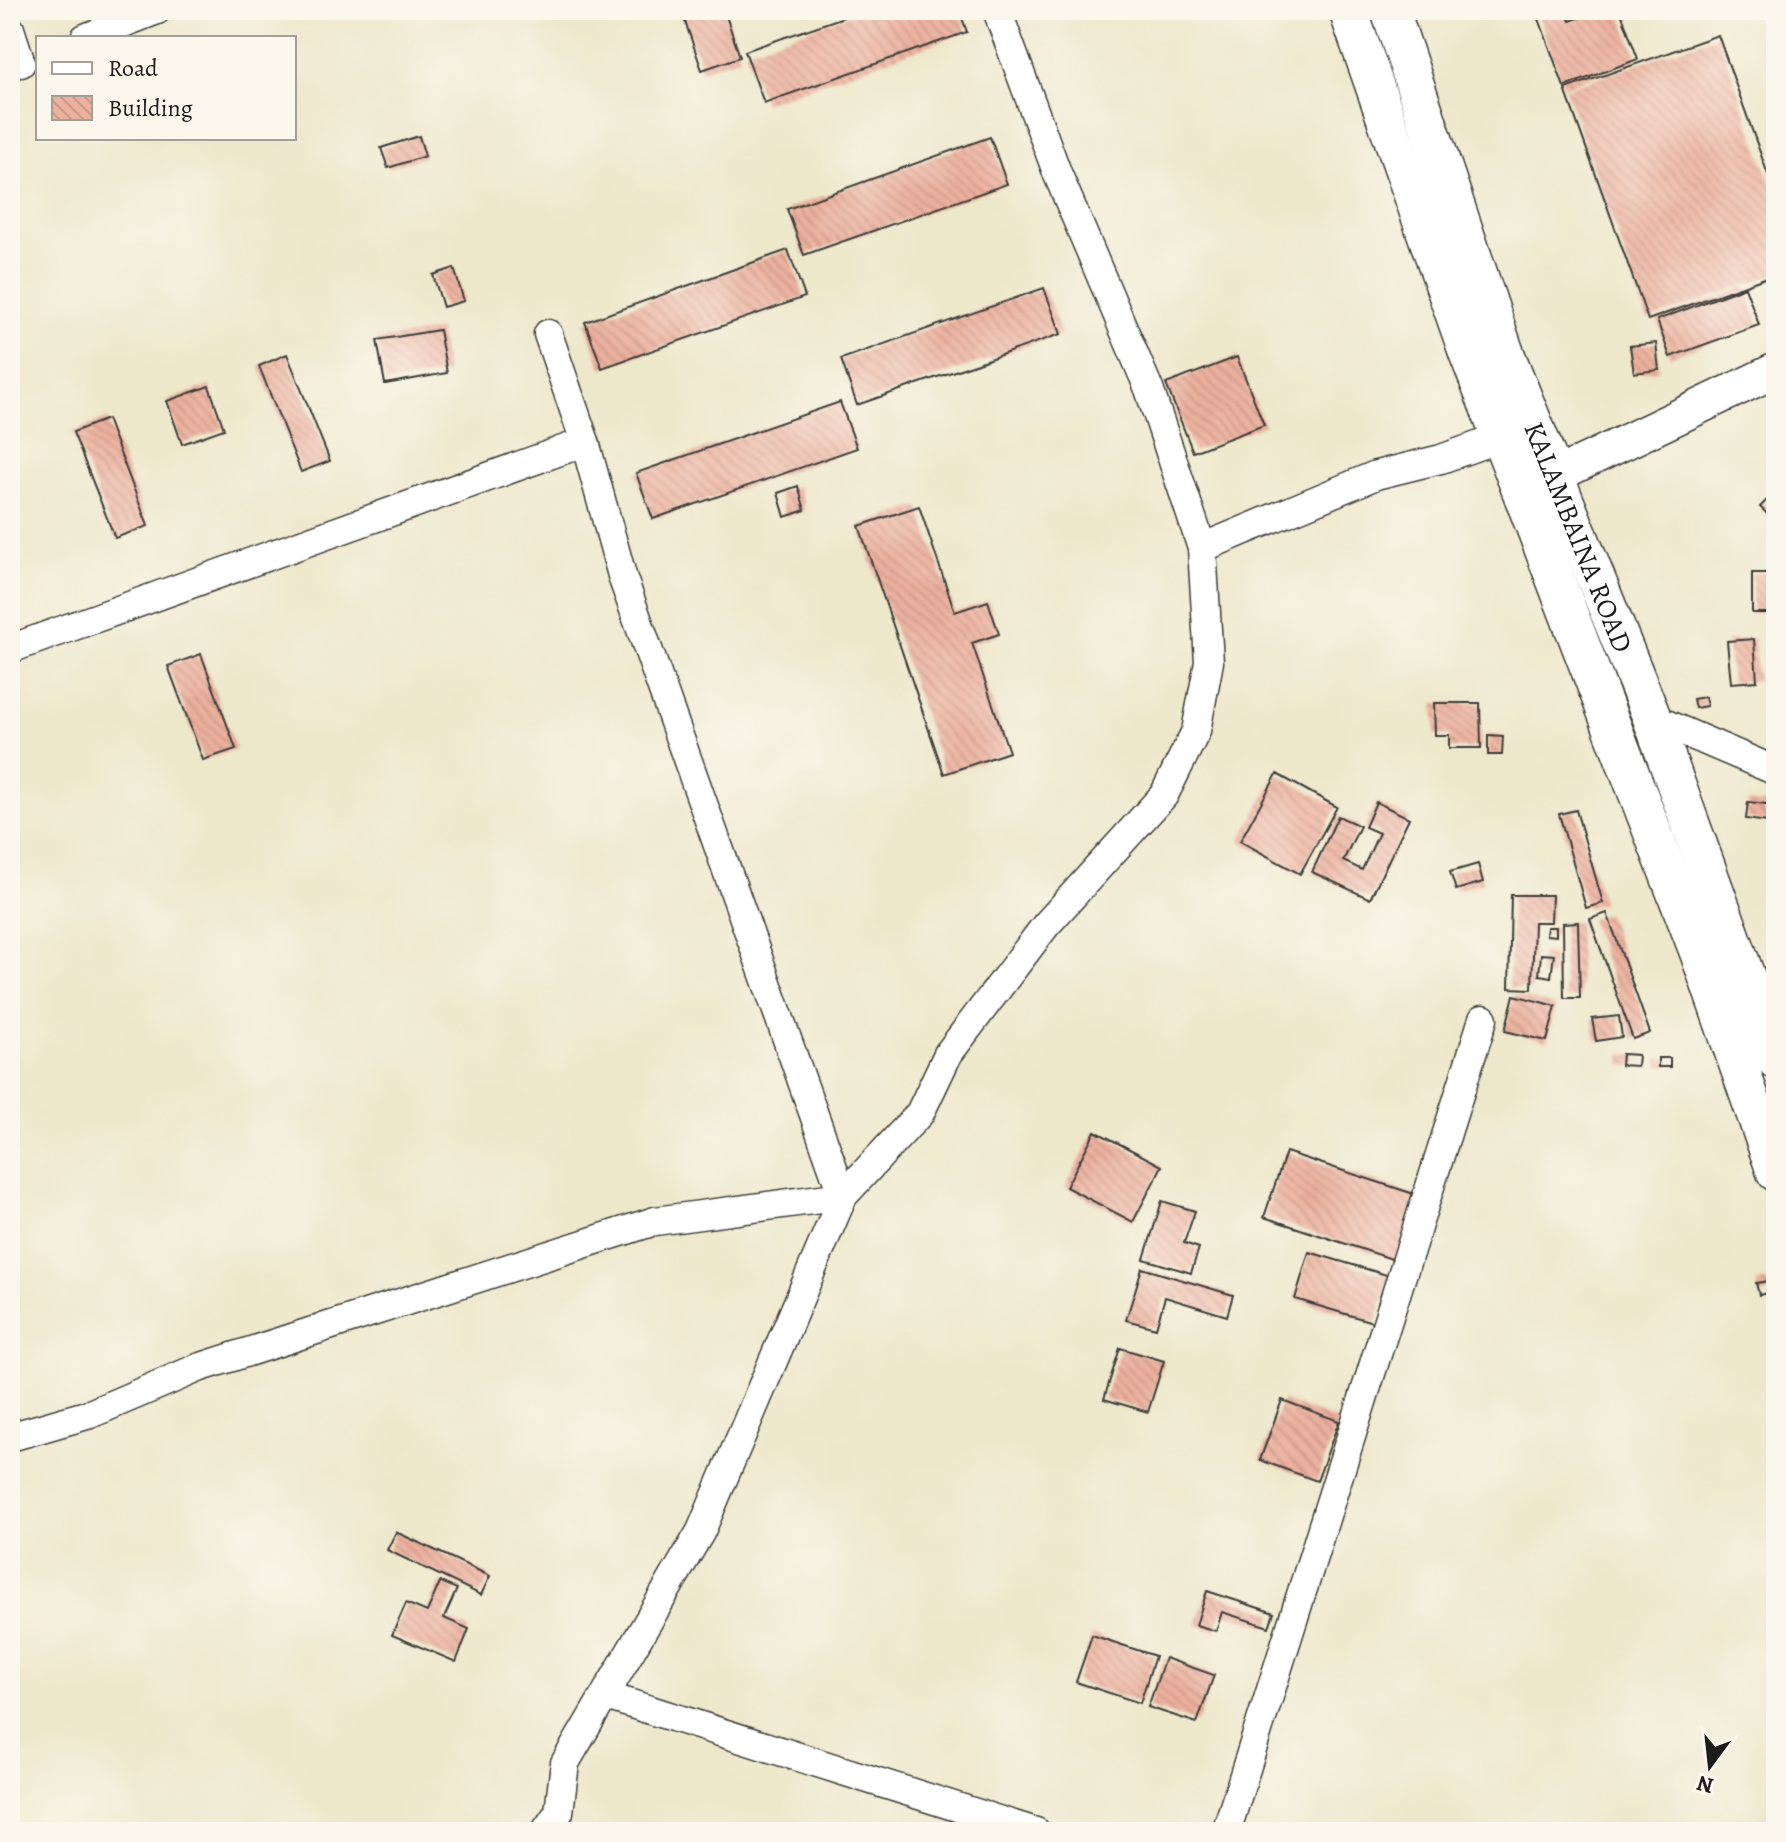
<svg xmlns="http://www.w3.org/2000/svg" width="1786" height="1842" viewBox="0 0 1786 1842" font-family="Alegreya,serif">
	<defs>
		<pattern id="building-back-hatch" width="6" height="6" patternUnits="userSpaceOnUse" patternTransform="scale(2)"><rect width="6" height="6" fill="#ecb09e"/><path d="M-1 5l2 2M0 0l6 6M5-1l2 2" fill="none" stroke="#ca9788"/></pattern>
	</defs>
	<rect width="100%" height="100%" fill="#fbf7ec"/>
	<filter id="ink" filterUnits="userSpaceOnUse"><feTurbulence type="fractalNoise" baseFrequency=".0125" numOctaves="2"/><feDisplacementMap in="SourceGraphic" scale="16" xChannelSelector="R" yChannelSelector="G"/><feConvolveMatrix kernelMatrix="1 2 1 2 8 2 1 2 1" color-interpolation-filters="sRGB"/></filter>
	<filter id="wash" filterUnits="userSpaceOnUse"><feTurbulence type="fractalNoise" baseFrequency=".006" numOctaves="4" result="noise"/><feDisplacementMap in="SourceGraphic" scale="32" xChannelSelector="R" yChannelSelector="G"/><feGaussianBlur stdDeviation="1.8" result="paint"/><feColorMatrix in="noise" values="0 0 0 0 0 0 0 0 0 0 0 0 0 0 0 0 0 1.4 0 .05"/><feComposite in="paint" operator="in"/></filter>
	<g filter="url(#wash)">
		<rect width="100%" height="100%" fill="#ede7cb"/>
		<g id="blocks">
			<g fill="url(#building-back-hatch)">
				<polygon points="681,10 724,10 740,57 702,70"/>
				<polygon points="864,10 959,10 967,32 764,103 745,51"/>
				<polygon points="1555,10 1566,10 1570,21 1602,10 1620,10 1638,59 1564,87 1538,16"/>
				<polygon points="1718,35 1776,197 1776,274 1648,320 1565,89"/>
				<polygon points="419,136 425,156 388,168 381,148"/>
				<polygon points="990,137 1007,184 804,255 787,209"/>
				<polygon points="788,250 805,297 602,368 585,322"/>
				<polygon points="454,268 464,301 443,307 433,275"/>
				<polygon points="1745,287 1759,325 1670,357 1657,320"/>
				<polygon points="1044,288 1061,334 857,405 841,359"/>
				<polygon points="439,330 447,373 385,384 377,340"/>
				<polygon points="1656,343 1659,370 1634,373 1630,346"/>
				<polygon points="287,354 330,461 301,472 259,366"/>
				<polygon points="1237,357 1264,425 1193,452 1166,384"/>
				<polygon points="209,386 224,429 182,444 167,401"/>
				<polygon points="840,402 857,448 653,519 636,473"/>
				<polygon points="107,419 148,526 115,538 73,432"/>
				<polygon points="798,486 805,510 785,517 778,493"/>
				<polygon points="1776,491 1776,522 1760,507"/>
				<polygon points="919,506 955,612 988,601 999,634 972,643 1009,752 944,774 859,526"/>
				<rect x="1752" y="573" width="24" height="40"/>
				<polygon points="1754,639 1757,681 1731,683 1727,641"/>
				<polygon points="201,654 236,749 203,760 168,666"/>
				<polygon points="1705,697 1707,706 1695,708 1693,699"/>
				<polygon points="1434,703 1480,703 1481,748 1449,748 1449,735 1435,735"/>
				<polygon points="1488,735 1503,736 1502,755 1488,755"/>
				<polygon points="1277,774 1337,807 1300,874 1240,841"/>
				<polygon points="1376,802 1409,818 1370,899 1312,872 1338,816 1360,826 1343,861 1362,870 1379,833 1365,827"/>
				<polygon points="1748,802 1776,805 1775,823 1746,819"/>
				<polygon points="1576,810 1603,903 1586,908 1559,814"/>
				<polygon points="1478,864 1483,882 1456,890 1450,872"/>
				<polygon points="1511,895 1552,895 1551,922 1534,922 1532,989 1509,988"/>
				<polygon points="1607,913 1650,1033 1633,1039 1590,919"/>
				<polygon points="1578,922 1580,998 1564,998 1563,923"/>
				<polygon points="1547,927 1556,927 1556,936 1546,935"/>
				<polygon points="1541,954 1554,955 1551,977 1539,975"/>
				<polygon points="1514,995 1556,1006 1547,1041 1505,1031"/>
				<polygon points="1619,1016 1622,1037 1596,1041 1592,1019"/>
				<polygon points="1622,1054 1638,1055 1637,1066 1621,1065"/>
				<rect x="1658" y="1058" width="12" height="9"/>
				<polygon points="1095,1131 1162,1166 1133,1222 1066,1187"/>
				<polygon points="1286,1152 1420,1196 1398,1261 1264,1217"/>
				<polygon points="1162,1201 1195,1211 1184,1243 1199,1248 1191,1273 1144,1259"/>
				<polygon points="1309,1252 1390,1276 1376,1323 1295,1299"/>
				<polygon points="1142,1268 1233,1295 1227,1316 1165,1297 1156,1328 1126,1320"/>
				<polygon points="1776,1280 1776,1291 1759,1295 1756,1283"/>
				<polygon points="1120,1348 1164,1361 1148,1412 1104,1399"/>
				<polygon points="1282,1400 1339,1421 1317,1481 1260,1460"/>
				<polygon points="396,1532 490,1576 481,1595 387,1550"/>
				<polygon points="440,1582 457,1589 444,1618 469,1629 456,1662 392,1635 406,1603 427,1612"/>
				<polygon points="1207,1591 1274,1613 1269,1627 1222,1612 1216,1631 1196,1625"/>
				<polygon points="1092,1635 1155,1656 1140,1703 1076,1682"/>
				<polygon points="1165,1658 1214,1675 1197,1723 1148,1707"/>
				<polygon points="1657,1822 1723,1829 1723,1832 1656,1832"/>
			</g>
		</g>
	</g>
	<g filter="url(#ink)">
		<use href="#blocks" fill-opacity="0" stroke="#3b3a36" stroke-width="2"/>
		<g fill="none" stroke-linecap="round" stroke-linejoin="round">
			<defs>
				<g id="minor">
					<polyline points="10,29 21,63"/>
					<polyline points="85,38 157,10"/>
					<polyline points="548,334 585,442 623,579 843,1196"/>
					<polyline points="1202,548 1376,475 1441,459 1516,432"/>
					<polyline points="10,649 585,442"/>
					<polyline points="1652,718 1776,771"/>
					<polyline points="10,1437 90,1414 198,1368 655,1221 843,1196"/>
					<polyline points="606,1696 1036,1832"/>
					<polyline points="545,1832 559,1812 565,1763 701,1531 843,1196 920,1113 948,1054 1046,925 1164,795 1196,731 1209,662 1202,548 1149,389 1058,175 997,10"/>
					<polyline points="1226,1832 1483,1019"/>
				</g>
				<polyline id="tertiary" points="1529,488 1776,370"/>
				<g id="secondary">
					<polyline points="1348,10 1469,355 1700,955 1776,1172"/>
					<path id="s1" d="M1390,10L1504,351L1652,718L1776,1060"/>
				</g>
			</defs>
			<use href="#minor" stroke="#3b3a36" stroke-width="31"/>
			<use href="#tertiary" stroke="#3b3a36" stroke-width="37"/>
			<use href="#secondary" stroke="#3b3a36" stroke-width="41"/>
			<use href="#minor" stroke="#fff" stroke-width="28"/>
			<use href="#tertiary" stroke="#fff" stroke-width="34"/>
			<use href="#secondary" stroke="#fff" stroke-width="38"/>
		</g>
	</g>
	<g text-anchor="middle" stroke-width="6" stroke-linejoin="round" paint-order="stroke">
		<g font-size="28" fill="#1c1c1c" stroke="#fbf7ec">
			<text dy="10" stroke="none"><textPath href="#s1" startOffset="560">KALAMBAINA ROAD</textPath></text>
		</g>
	</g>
	<rect width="1786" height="1842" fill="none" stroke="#fbf7ec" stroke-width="40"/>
	<rect x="36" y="36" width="260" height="104" fill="#fbf7ec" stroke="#a29f99" stroke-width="2"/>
	<rect x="52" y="62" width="40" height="12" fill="#ffffff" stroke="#a29f99" stroke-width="2"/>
	<text x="108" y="76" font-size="24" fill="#1c1c1c">Road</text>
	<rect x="52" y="96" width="40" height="24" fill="url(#building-back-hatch)" stroke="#a29f99" stroke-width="2"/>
	<text x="108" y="116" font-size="24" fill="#1c1c1c">Building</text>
	<g transform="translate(1710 1766) rotate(195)" stroke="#fbf7ec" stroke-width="6" paint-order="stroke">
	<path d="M0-6L14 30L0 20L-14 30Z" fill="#1c1c1c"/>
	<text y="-12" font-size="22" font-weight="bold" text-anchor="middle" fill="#1c1c1c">N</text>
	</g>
</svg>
